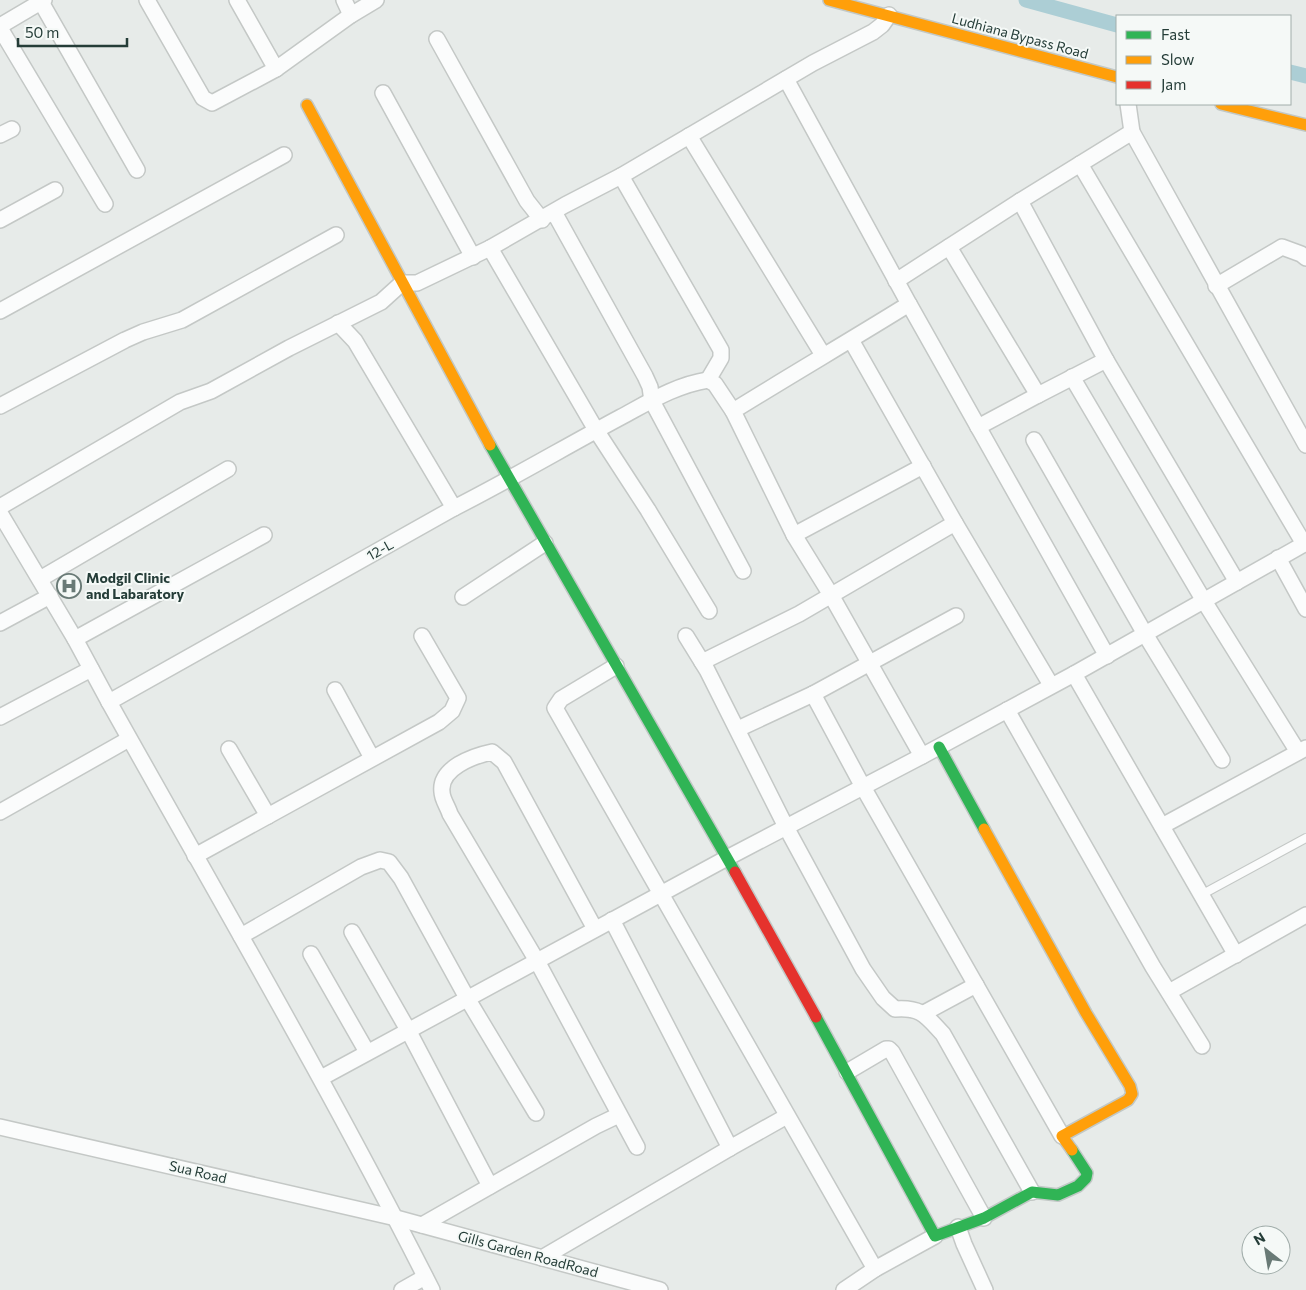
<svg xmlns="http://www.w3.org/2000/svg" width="1306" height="1290" viewBox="0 0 1306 1290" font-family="Commissioner,sans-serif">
	<rect width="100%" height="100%" fill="#e7ebe9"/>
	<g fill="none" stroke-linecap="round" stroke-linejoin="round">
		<g stroke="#acced5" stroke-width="15">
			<polyline points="1026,0 1117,25"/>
			<polyline points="1290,72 1306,76"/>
		</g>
		<defs>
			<polyline id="lane" points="1201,895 1306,838"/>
			<g id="street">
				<polyline points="147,0 203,98 212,103 276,69 351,15 376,0"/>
				<polyline points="237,0 276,69"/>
				<polyline points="344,0 351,15"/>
				<polyline points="41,2 137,170"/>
				<polyline points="0,26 44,0"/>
				<polyline points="0,28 105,204"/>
				<polyline points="437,39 527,201 542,220"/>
				<polyline points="786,79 909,304"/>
				<polyline points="383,93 473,257"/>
				<polyline points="1128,104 1132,132 1306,445"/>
				<polyline points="0,135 12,129"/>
				<polyline points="689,136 823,355"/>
				<polyline points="1080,164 1304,544"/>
				<polyline points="621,176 721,350 721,358 708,380"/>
				<polyline points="554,212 645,376 650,387 652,401 743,571"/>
				<polyline points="0,220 55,190"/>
				<polyline points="949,247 1038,395 1106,360 1020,201"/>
				<polyline points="490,248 565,205 621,176 813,63 873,32 882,25 889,15"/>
				<polyline points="896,281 1020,201 1132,132"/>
				<polyline points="1216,286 1282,247 1301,254 1306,258"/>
				<polyline points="0,311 284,155"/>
				<polyline points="338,323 355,341 454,508"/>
				<polyline points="851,340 955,523 1051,685"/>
				<polyline points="1106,360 1237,582"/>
				<polyline points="1072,377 1204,601 1298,752"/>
				<polyline points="0,406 125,340 143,332 182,320 336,235"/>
				<polyline points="978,427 1038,395"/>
				<polyline points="1034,440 1145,634 1222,760"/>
				<polyline points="0,507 180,402 211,391 289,348 381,302 402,283 417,283 490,248 596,430 648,510 709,611"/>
				<path d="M0,513L75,639L109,702C218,897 331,1090 432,1290"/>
				<polyline points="794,535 923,466"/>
				<polyline points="1278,558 1306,609"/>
				<polyline points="40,579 228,469"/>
				<polyline points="463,597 545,543"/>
				<polyline points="0,623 50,596"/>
				<path d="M686,636L707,670L786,827L863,969L883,998L895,1009C922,1007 926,1016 943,1034L1032,1192"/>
				<polyline points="75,639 264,535"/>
				<polyline points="702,662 799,614 955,523"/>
				<polyline points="616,666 561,699 555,708 875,1269"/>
				<polyline points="1074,674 1236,955"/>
				<polyline points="335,690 372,758"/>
				<polyline points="813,694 863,787 1062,1136"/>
				<path d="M109,702L454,508C511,479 565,447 621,417C649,402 676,385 708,380L715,384L733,411"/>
				<polyline points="1007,710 1153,967 1202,1046"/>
				<polyline points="0,717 91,669"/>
				<polyline points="738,729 813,694 956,616"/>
				<polyline points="229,749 268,816"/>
				<path d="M922,756L831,595L794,535L733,411C791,375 851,340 909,304L1107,656"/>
				<polyline points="0,812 129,739"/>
				<polyline points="1162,826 1306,748"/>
				<polyline points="195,856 439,722 452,711 458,698 422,636"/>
				<polyline points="612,920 730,1148 787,1116"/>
				<path d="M595,929L504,762L492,752C473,756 439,768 442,792C442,799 448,807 450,814L537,961L637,1147"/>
				<polyline points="352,932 408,1030 490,1186"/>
				<polyline points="241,936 361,867 380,860 389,862 401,878 467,998 536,1113"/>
				<polyline points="311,954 367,1052"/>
				<polyline points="1169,992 1306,915"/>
				<polyline points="924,1013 976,985"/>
				<polyline points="847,1072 886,1049 889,1049 892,1052 984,1218"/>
				<polyline points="321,1078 727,858 922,756 1074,674 1306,543"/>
				<polyline points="0,1127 396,1218 660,1290"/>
				<polyline points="422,1225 596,1126 619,1115"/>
				<polyline points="958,1227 964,1244 985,1290"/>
				<polyline points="542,1258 730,1148"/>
				<polyline points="402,1290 425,1277"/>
				<polyline points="844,1290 875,1269 935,1236"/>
			</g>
			<g id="fast">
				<polyline points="490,445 735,872"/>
				<polyline points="939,747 984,829"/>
				<polyline points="816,1017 935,1236 984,1218 1032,1192 1058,1195 1078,1186 1086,1178 1087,1173 1072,1150"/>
			</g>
			<g id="slow">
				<polyline points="829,0 1117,77"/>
				<polyline points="1221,104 1306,125"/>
				<polyline points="307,105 490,445"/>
				<polyline points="984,829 1086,1013 1130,1086 1132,1094 1128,1100 1062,1136 1072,1150"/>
			</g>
			<polyline id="jam" points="735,872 816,1017"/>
		</defs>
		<use href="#lane" stroke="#c4c8c6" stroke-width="10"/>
		<use href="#street" stroke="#c4c8c6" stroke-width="18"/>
		<use href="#fast" stroke="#c2c8c6" stroke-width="14"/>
		<use href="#slow" stroke="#c2c8c6" stroke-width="14"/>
		<use href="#jam" stroke="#c2c8c6" stroke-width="14"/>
		<use href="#lane" stroke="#fbfcfc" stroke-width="8"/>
		<use href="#street" stroke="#fbfcfc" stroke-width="15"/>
		<use href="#fast" stroke="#30b455" stroke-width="11"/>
		<use href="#slow" stroke="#ff9f0a" stroke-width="11"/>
		<use href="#jam" stroke="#e5322d" stroke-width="11"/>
	</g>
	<defs>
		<symbol id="hospital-ring" viewBox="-11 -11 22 22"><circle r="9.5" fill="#f5f9f7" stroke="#697a76" stroke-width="1.5"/><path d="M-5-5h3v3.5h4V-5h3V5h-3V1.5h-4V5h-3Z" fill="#697a76"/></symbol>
	</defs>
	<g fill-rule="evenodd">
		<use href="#hospital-ring" x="55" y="572" width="28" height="28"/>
	</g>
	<g text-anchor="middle" stroke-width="4" stroke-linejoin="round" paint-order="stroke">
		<g font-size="14" fill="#253d38" stroke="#f5f9f7">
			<text transform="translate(1020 36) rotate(15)" y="5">Ludhiana Bypass Road</text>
			<text transform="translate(380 550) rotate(-29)" y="5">12-L</text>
			<text transform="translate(198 1172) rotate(13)" y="5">Sua Road</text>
			<text transform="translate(528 1254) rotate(15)" y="5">Gills Garden RoadRoad</text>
		</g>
		<g font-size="14" font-weight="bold" fill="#253d38" stroke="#f5f9f7" text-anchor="start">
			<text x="86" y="583">Modgil Clinic<tspan x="86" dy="16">and Labaratory</tspan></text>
		</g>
	</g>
	<rect x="1116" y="15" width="175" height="90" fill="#f5f9f7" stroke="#a2aeab"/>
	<rect x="1126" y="31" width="25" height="8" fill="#30b455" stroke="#a2aeab"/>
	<text x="1161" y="40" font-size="15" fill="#253d38">Fast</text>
	<rect x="1126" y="56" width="25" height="8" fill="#ff9f0a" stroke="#a2aeab"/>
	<text x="1161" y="65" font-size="15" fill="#253d38">Slow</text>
	<rect x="1126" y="81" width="25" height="8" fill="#e5322d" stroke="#a2aeab"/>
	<text x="1161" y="90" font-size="15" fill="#253d38">Jam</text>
	<g transform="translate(1266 1250) rotate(329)"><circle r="24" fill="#f5f9f7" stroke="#a2aeab"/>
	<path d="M0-4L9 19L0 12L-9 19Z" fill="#697a76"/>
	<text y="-8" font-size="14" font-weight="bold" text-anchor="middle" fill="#253d38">N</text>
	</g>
	<path d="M18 38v8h109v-8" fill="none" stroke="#253d38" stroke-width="2.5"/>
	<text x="25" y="38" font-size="15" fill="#253d38" stroke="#f5f9f7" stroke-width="4" paint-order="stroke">50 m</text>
</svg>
